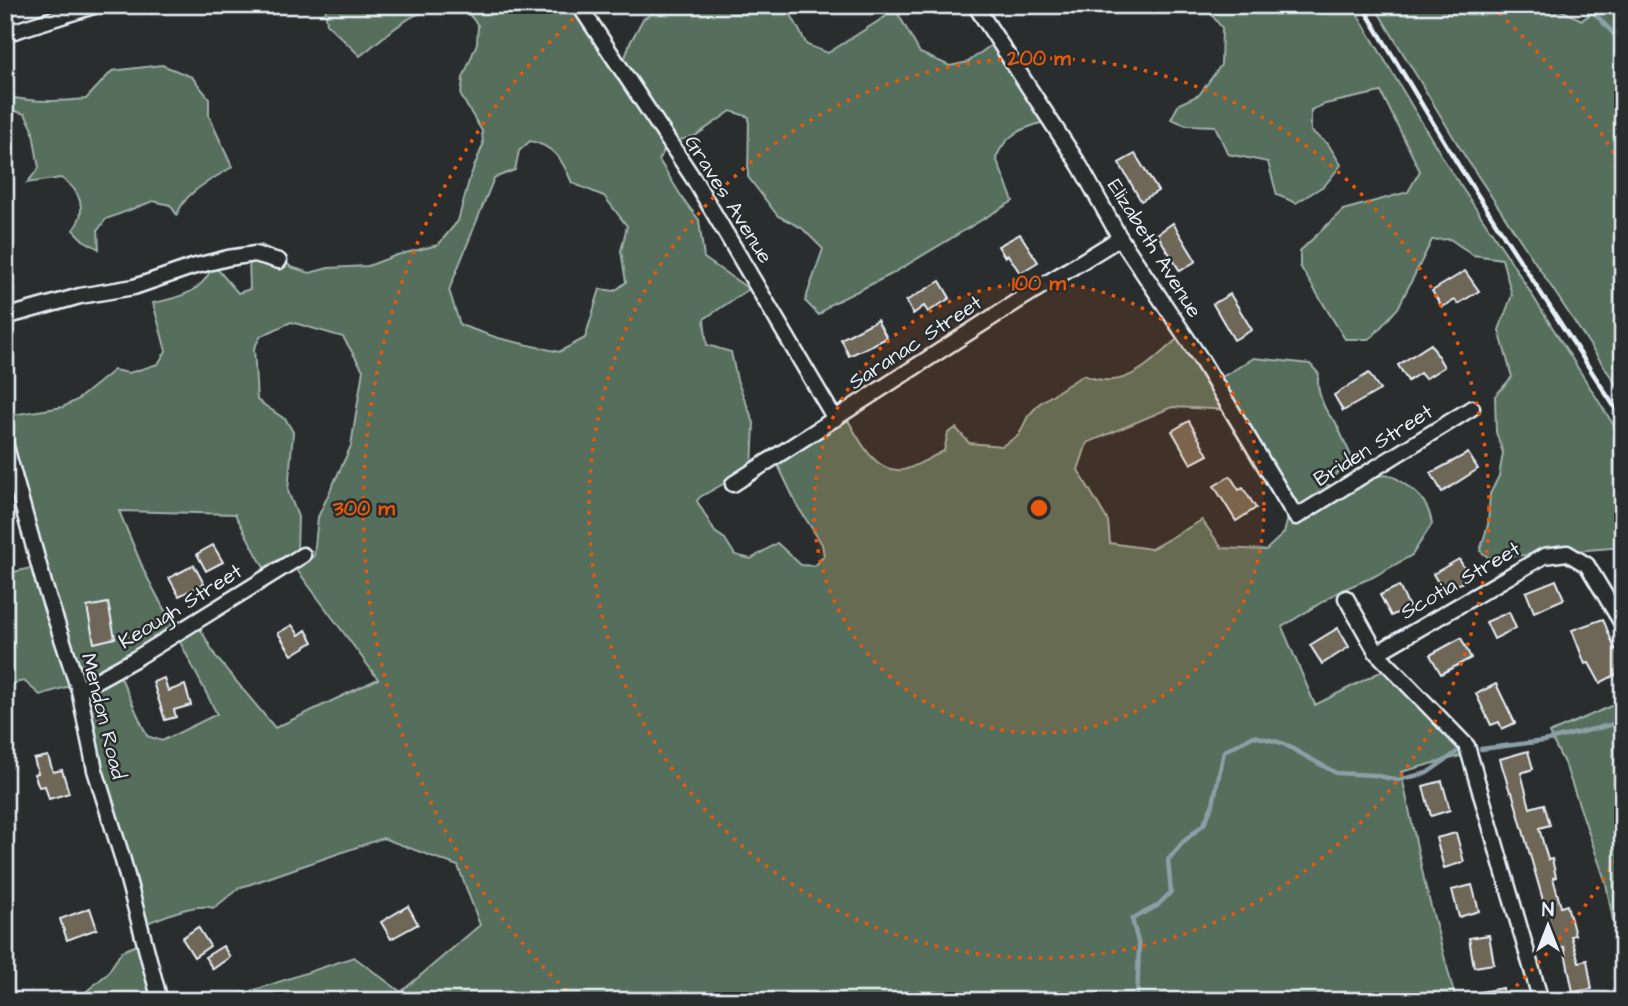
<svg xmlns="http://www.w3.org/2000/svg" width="1628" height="1006" viewBox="0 0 1628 1006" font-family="'Architects Daughter',sans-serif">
	<rect width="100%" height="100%" fill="#2a2d2e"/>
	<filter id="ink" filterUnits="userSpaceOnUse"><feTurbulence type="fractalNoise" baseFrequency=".0143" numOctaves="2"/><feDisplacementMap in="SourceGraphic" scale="14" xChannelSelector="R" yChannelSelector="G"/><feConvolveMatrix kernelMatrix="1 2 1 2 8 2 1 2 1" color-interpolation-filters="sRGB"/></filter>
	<g filter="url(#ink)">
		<g fill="#566e5b" stroke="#9fb0aa" stroke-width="2" fill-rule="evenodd">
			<path d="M325,5H357L374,10L388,5H579L621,70L630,43L643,19L667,5H786L807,45L828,53L896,10L920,53L950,66L968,62L998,40L1051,120C1025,128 1007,131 996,158L1013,201L890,275L831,304L819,315L805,301L823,249L802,228L778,216L748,177L749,117L731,111L695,136L668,143L659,160L683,199L699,220L704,258L749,289L704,319L707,345L731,352L737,380L754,423L752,468L700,497L697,501L715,532L725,539L735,555L751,559L777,543L801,565L815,566L824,556L822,544L798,507L777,463L848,410L851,417L848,420C859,440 875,474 903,470C914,468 933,456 944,451L948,433L956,428L969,443L1002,446L1019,435L1028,416L1040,403L1083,375C1127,393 1150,361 1182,335L1217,380L1254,358L1310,364L1319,374C1315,387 1324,413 1335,421L1353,460L1335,475L1324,479L1323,483C1349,496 1364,471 1391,476C1399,478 1407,487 1414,491C1424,499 1430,511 1432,524L1412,555L1373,577L1340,591L1282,627L1315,705L1386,669L1468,754L1401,772L1425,884L1456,1001H221L354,957L401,992L480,925L458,866L383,838L239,888L214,908C191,902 163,918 141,925L73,685L40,695L24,681L5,685V574L35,567L5,441V416L63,407L77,400L114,370L129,373L158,364L166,351L153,303C179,298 204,292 213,264L238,293L250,289L249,259L261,245L272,250L291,267L310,273L328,268L368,266L397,255L438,245L458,221L470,177L483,145L482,131L461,96L463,78L477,43L478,25L463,7C416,3 395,29 360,56L327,24ZM530,141C555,146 563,161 572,183L604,196L627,226L621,251L626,282L615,291L600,289L585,338L559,352L498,338L460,325L449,290L494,178L515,170L519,151ZM291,322L343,337L363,370L351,446L318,517L314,556L295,567L378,679L275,728L216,657L197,623L176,632L145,573L119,511L235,514L264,568L297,550L298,517L288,491L293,432L286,420L257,400L254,348L261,336ZM1172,407L1232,410L1291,507L1284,533L1266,550L1222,548L1202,520L1151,549L1110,543L1108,521L1078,470L1087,443ZM177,636L217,714L162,741L147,736L117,669Z"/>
			<polygon points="1204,5 1352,5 1450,170 1507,255 1623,440 1623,547 1489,558 1480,551 1488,525 1490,494 1499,476 1503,453 1496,432 1495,396 1512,377 1499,330 1512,295 1502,259 1473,255 1450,239 1432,240 1398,308 1373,336 1368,339 1345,339 1300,266 1300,251 1343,210 1408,192 1420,171 1381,92 1325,104 1311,110 1311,131 1328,144 1341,165 1325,185 1296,203 1277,195 1268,162 1228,154 1215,126 1186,125 1171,119 1179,104 1199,95 1221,65 1222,28"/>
			<polygon points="1374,5 1550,5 1582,20 1596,10 1597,5 1623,5 1623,395 1466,158"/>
			<path d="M162,65L192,77L209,98V116L232,167C212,180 185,191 177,215L170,205L153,201L106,219L98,230L99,249L83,240L73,230C88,211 81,190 61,178L27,183L39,168L32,127L25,114L5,108V96C32,103 59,102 86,99L112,71Z"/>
			<polygon points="1623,701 1623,944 1616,936 1606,883 1566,767 1549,733"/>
			<polygon points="142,943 161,1001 75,1001 107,974 122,951"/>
		</g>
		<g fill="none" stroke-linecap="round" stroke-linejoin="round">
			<g stroke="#8b9fa7" stroke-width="4.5">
				<polyline points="1587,5 1623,44"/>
				<polyline points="1481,749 1544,741 1623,722"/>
				<polyline points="1137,1001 1139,946 1132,919 1157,906 1171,892 1168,860 1183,842 1204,824 1213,804 1224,751 1254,736 1282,743 1336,773 1374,775 1398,780 1427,773 1457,752"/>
			</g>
		</g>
		<g fill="#6e6656" stroke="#e8f1f8" stroke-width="2">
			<polygon points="1135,154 1158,191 1141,201 1119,163"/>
			<polygon points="1173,223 1196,261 1180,271 1157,234"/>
			<polygon points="1020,234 1038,262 1020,273 1008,255 1005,257 998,246"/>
			<polygon points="1465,271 1479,291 1458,304 1455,300 1442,307 1432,291"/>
			<polygon points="940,281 950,298 928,312 924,306 913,314 906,301"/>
			<polygon points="1230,294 1252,330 1234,340 1213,304"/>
			<polygon points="877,320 887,338 849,356 841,339"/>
			<polygon points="1431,344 1444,367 1425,379 1420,373 1408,381 1398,365"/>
			<polygon points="1369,373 1380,390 1343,411 1334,395"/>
			<polygon points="1189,421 1208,455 1191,464 1172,431"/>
			<polygon points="1468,453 1478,469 1442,492 1431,473"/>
			<polygon points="1230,476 1239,490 1243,488 1256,508 1236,521 1214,486"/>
			<polygon points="213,545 223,562 206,571 197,554"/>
			<polygon points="1459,559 1470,578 1444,592 1433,574"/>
			<polygon points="194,565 204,584 179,596 169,578"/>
			<polygon points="1556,580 1564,599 1534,612 1526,592"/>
			<polygon points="1399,586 1409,607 1391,616 1380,595"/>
			<polygon points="108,603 115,638 94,643 87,607"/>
			<polygon points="1509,612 1516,628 1494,639 1486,622"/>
			<polygon points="1603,619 1615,649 1617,648 1623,658 1623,671 1600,683 1589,663 1585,664 1572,630"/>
			<polygon points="292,625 299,635 306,630 313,642 292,655 278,633"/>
			<polygon points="1338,628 1349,647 1322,664 1310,645"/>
			<polygon points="1461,638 1471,658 1441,674 1430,655"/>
			<polygon points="164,678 168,691 185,685 191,705 174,710 176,717 165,720 153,682"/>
			<polygon points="1496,684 1515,723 1502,729 1499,722 1491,725 1476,694"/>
			<polygon points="1528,751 1533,769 1521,773 1530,808 1544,804 1550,825 1539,828 1548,860 1552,859 1556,877 1553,878 1561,907 1567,905 1575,935 1571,936 1579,962 1587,960 1592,989 1573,992 1564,947 1557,949 1512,792 1510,792 1500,759"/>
			<polygon points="48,756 53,772 62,770 69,793 49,799 45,786 39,787 34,774 38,773 34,759"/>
			<polygon points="1442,781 1450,810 1431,816 1423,786"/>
			<polygon points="1456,833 1464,862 1444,868 1436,838"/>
			<polygon points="1472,885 1479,911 1459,917 1452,890"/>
			<polygon points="408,906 418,924 391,939 381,922"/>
			<polygon points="90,908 97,929 67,940 60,919"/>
			<polygon points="198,927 210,946 194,957 182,938"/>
			<polygon points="1489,935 1494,964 1474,967 1469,938"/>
			<polygon points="223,946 230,957 213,969 205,957"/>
			<polygon points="1503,988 1505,1001 1468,1001 1468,994"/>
		</g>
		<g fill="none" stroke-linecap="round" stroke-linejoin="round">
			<defs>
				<g id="minor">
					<polyline points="579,5 695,181 835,419"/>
					<polyline points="975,5 1080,166 1120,238 1200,358 1296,517 1472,408"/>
					<polyline points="5,34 97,5"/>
					<polyline points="5,317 80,296 134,287 192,267 228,258 255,254 279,261"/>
					<polyline points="5,443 45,587 79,690 95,770 122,857 160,1001"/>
					<polyline points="733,484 1016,302 1120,238"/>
					<polyline points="1346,598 1377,653 1467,746 1541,1001"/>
					<polyline points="1377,653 1544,556 1567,553 1587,565 1623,625"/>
					<polyline points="79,690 135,659 303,555"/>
				</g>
			</defs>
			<use href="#minor" stroke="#e8f1f8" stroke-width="19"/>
			<use href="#minor" stroke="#2a2d2e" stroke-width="14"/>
			<polyline stroke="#e8f1f8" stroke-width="4.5" points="1362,5 1459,166 1623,420"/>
		</g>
	</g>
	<circle cx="1039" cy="508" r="225" fill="#e8590c" fill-opacity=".12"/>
	<g fill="none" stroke="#e8590c" stroke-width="3.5" stroke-dasharray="3.5 7">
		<circle cx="1039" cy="508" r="225"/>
		<circle cx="1039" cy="508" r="450"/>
		<path d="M1621 851A675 675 0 0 1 1504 998M574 998A675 675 0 0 1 587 6M1491 6A675 675 0 0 1 1621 165"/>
	</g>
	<g text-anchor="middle" stroke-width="5" stroke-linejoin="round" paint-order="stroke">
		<g font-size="21" fill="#e8f1f8" stroke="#2a2d2e">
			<text transform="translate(729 199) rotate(58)" y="7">Graves Avenue</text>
			<text transform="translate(1155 248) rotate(58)" y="7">Elizabeth Avenue</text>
			<text transform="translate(915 342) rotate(-33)" y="7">Saranac Street</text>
			<text transform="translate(1373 445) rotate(-32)" y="7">Briden Street</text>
			<text transform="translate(1460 580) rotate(-30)" y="7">Scotia Street</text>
			<text transform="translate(180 606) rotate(-32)" y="7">Keough Street</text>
			<text transform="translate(104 716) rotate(76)" y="7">Mendon Road</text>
		</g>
	</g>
	<circle cx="1039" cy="508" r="10" fill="#e8590c" stroke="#2a2d2e" stroke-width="3.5"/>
	<g font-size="21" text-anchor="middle" font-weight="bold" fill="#e8590c" stroke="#2a2d2e" stroke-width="5" stroke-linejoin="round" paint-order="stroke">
		<text x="1039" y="65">200 m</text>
		<text x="1039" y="290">100 m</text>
		<text x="364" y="515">300 m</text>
	</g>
	<rect width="1628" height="1006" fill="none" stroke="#2a2d2e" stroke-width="28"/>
	<rect x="14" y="14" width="1600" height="978" fill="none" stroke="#e8f1f8" stroke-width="2.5" filter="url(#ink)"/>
	<g transform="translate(1548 926)" stroke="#2a2d2e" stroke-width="5" paint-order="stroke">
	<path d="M0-5L12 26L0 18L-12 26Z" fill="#e8f1f8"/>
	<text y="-10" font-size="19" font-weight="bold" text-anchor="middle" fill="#e8f1f8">N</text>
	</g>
</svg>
